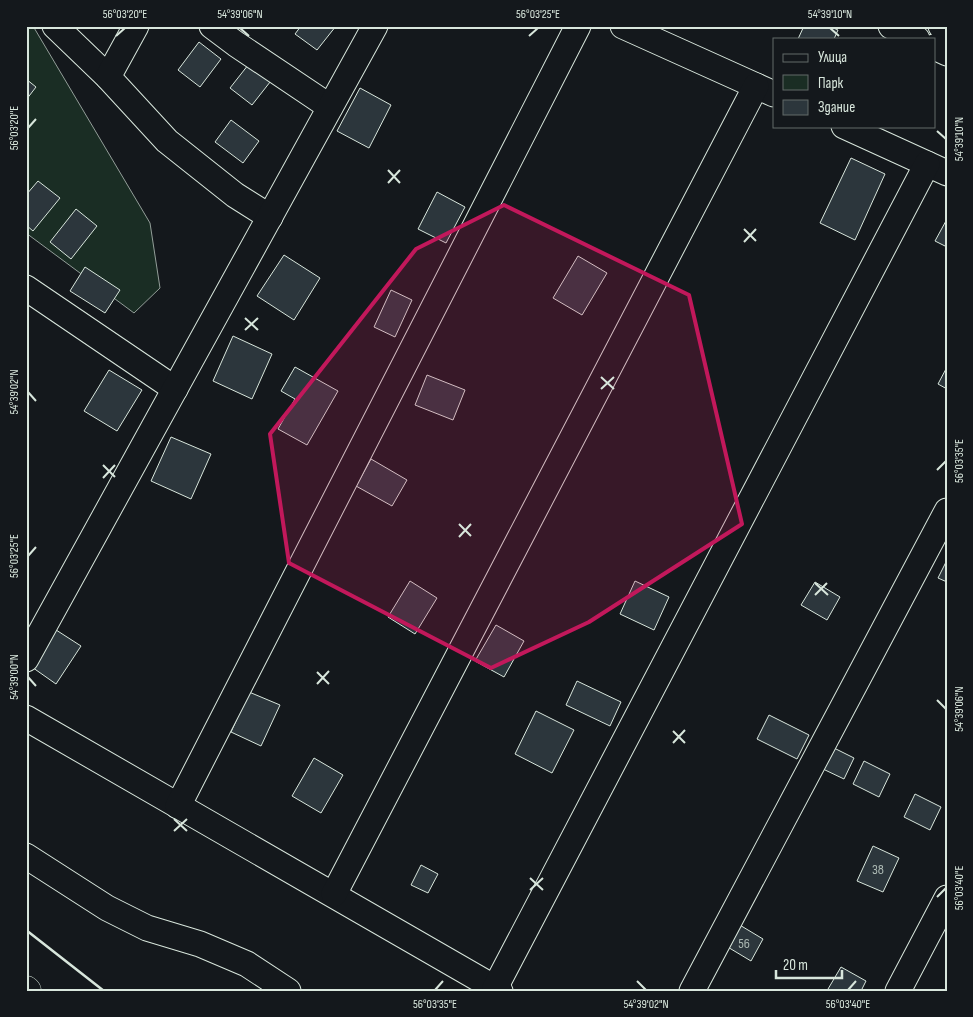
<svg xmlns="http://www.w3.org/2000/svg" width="973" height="1017" viewBox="0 0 973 1017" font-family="'Sofia Sans Condensed',sans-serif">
	<rect width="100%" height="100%" fill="#14181c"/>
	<polygon fill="#1a2d24" stroke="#939e99" points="26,26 33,26 150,223 160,288 134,313 26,233"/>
	<g fill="#2c363c" stroke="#d8e6dc">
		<polygon points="301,26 336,26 317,50 295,34"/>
		<polygon points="804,26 829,26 838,30 834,39 798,39"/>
		<polygon points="199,42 221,59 200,87 178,70"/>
		<polygon points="252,60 274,77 252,105 230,88"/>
		<polygon points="26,79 36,87 26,100"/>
		<polygon points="360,88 391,105 369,148 337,131"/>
		<polygon points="231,120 259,141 243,163 215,142"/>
		<polygon points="851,158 885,174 855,240 820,223"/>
		<polygon points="38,181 60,198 33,231 26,225 26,195"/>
		<polygon points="437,192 465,207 446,243 418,229"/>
		<polygon points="76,209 97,226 71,259 50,242"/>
		<polygon points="947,219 947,247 935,241"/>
		<polygon points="284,255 320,278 294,320 257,296"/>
		<polygon points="578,256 607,273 582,315 553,298"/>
		<polygon points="85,267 120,290 105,313 70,291"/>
		<polygon points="391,290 412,300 395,337 374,327"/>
		<polygon points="233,336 272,354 252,399 213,381"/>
		<polygon points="295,367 338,391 307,445 278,429 295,399 281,391"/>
		<polygon points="947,367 947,389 938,384"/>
		<polygon points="109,370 142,390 117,431 84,411"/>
		<polygon points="427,375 465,390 453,420 415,405"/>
		<polygon points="171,437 211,454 191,499 151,481"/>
		<polygon points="371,459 407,480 392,506 356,486"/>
		<polygon points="947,560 947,582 938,578"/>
		<polygon points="410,581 437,598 415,634 388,617"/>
		<polygon points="635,581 669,597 654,630 620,614"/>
		<polygon points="815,582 840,597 827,620 801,605"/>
		<polygon points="496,625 524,641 504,677 475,661"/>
		<polygon points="53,628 81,646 56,684 29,665"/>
		<polygon points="577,681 621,702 610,726 566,705"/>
		<polygon points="249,692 280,705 261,746 231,732"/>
		<polygon points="536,711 574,730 552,773 515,754"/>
		<polygon points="769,715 809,735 797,759 757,739"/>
		<polygon points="834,748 854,758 844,779 823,769"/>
		<polygon points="314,758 343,775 321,813 292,796"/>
		<polygon points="864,761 890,774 879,797 853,784"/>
		<polygon points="915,794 941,807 930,830 904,817"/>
		<polygon points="873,846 899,858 883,892 857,881"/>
		<polygon points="421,865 438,874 428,893 411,885"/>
		<polygon points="738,924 763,939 751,961 726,946"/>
		<polygon points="841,967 866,981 861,991 832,991 828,989"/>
	</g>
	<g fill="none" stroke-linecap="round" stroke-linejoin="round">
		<defs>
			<g id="minor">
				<polyline points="55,26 108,77"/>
				<polyline points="136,26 108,77 167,141 235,195 270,217"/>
				<polyline points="212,26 236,44 330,107"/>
				<polyline points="623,26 774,94"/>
				<polyline points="891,26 917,39"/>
				<polyline points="941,26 947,29"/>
				<polyline points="934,47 947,53"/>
				<polyline points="844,126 947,173"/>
				<polyline points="26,288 175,389"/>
				<polyline points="26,659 375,26"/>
				<polyline points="26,718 500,991"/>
				<polyline points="178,806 578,26"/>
				<polyline points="26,856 107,908 147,928 200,944 247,964 288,991"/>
				<polyline points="334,894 756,86"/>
				<polyline points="495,988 927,164"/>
				<polyline points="692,991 947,511"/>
				<polyline points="898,991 947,898"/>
			</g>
			<polyline id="highway" points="26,990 27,991"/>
		</defs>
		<use href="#minor" stroke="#d8e6dc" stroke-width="27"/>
		<use href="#highway" stroke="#d8e6dc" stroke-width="29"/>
		<use href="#minor" stroke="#14181c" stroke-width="25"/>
		<use href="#highway" stroke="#14181c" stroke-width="28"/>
		<polyline stroke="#d8e6dc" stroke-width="2.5" points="26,930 104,991"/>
	</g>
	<path fill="#c2185b" fill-opacity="0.2" stroke="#c2185b" stroke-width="4" stroke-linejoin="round" d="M504,205L689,295L742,524L589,622L491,668L289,563L270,434L416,249Z"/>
	<path fill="none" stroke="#d8e6dc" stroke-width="2" d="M240,28L249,36M830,28L839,36M116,36L125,28M529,36L538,28M28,128L36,119M937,131L946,139M388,170L400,183M388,183L400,170M744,229L756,241M744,242L756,229M245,318L258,330M245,330L258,318M601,377L614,389M601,389L614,377M28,392L36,401M103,465L115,477M937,470L946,461M103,478L115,465M459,524L471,536M459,537L471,524M28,556L36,547M815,583L828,595M815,595L827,583M317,672L329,684M28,677L36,686M317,684L329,671M937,700L946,709M673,731L685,743M673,743L685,730M174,819L187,831M174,831L187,819M530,878L543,890M530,890L543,878M937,897L946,888M637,981L646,990M435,990L443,981M848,990L856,981"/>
	<g text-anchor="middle" stroke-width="4" stroke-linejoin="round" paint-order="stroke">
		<g font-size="14" fill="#adbab4">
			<text x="878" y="874">38</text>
			<text x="744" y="948">56</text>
		</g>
	</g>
	<rect width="973" height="1017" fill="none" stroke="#14181c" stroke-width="55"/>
	<rect x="773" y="38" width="162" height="90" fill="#14181c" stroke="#626a69"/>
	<rect x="783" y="54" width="25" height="8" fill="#14181c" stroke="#626a69"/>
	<text x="818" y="62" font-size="15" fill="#d8e6dc">Улица</text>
	<rect x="783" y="75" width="25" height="15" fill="#1a2d24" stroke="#626a69"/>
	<text x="818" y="88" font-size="15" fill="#d8e6dc">Парк</text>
	<rect x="783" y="100" width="25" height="15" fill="#2c363c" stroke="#626a69"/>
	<text x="818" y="112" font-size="15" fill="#d8e6dc">Здание</text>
	<path d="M776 970v8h66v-8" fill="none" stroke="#d8e6dc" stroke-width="2.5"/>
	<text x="783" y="970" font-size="15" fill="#d8e6dc" stroke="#14181c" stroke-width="4" paint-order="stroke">20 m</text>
	<rect x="28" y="28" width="918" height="962" fill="none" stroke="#d8e6dc" stroke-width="2"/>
	<g font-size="12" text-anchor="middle" fill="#d8e6dc">
		<text x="125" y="18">56°03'20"E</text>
		<text x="240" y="18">54°39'06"N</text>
		<text x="538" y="18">56°03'25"E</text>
		<text x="830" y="18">54°39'10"N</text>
		<text transform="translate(14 128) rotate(-90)" y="4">56°03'20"E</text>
		<text transform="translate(959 139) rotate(-90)" y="4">54°39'10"N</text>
		<text transform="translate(14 392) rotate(-90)" y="4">54°39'02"N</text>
		<text transform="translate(959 461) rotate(-90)" y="4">56°03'35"E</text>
		<text transform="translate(14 556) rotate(-90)" y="4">56°03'25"E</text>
		<text transform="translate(14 677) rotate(-90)" y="4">54°39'00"N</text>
		<text transform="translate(959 709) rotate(-90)" y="4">54°39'06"N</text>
		<text transform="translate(959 888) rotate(-90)" y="4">56°03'40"E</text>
		<text x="435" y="1008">56°03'35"E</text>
		<text x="646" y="1008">54°39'02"N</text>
		<text x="848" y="1008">56°03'40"E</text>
	</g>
</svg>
